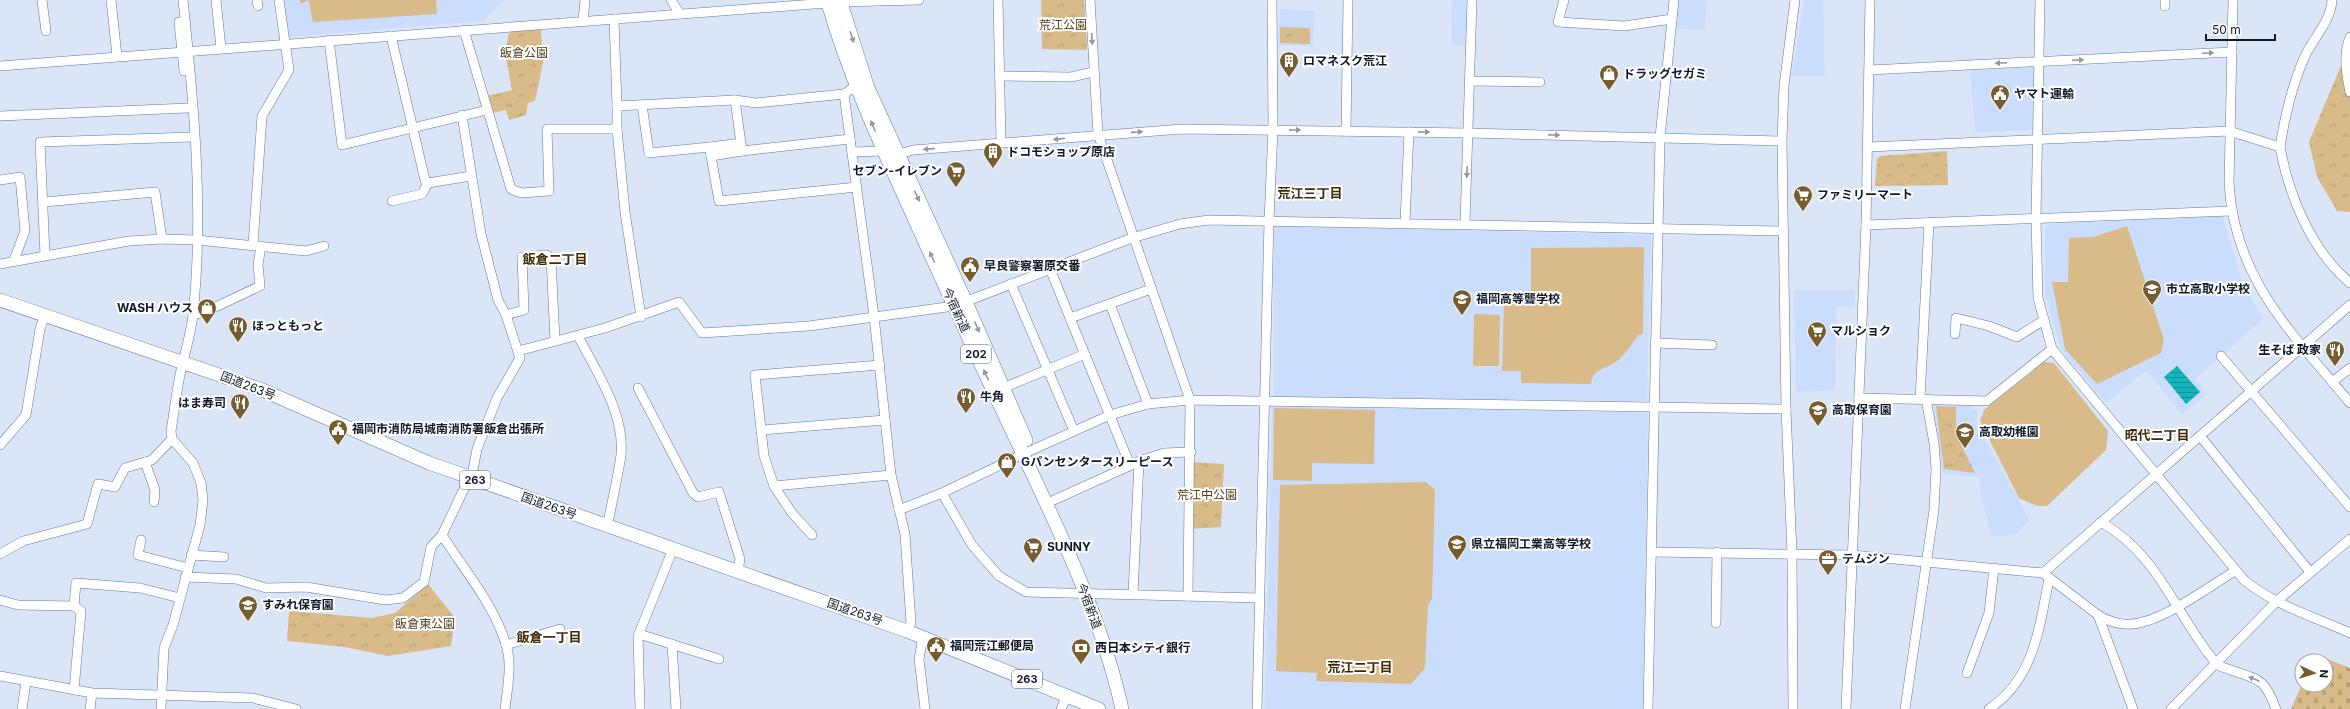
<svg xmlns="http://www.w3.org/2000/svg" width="2350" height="709" viewBox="0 0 2350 709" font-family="Inter,'Noto Sans JP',sans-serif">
	<defs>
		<pattern id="cemetery-stones" width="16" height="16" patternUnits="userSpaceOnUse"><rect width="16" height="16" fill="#d9bb8a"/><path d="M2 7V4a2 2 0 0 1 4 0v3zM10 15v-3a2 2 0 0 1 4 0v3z" fill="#b9a077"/></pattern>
		<pattern id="park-tufts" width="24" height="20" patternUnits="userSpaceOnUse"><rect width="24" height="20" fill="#d9bb8a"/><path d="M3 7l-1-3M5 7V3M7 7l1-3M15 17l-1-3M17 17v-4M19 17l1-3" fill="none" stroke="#b9a077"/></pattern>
		<pattern id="water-rules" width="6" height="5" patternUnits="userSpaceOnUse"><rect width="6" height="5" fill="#14b4ba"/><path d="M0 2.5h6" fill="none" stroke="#119297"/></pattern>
	</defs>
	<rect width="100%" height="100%" fill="#dae5f7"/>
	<g fill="#caddfc">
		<polygon points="284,0 505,0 483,21 289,37"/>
		<polygon points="1452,0 1468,0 1468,45 1451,45"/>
		<polygon points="1677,0 1707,0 1705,30 1675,28"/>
		<polygon points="1804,0 1823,0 1825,76 1792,76"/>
		<polygon points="1280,9 1315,11 1313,46 1278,45"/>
		<polygon points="2034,67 2034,130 1975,132 1970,71"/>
		<polygon points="2220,216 2223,218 2243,284 2263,319 2196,378 2207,394 2182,414 2148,372 2144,372 2106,403 2061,349 2045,294 2045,229 2050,224"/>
		<polygon points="1274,226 1651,235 1647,401 1274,397"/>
		<polygon points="1794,290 1855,290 1854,307 1836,306 1835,390 1796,392"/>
		<polygon points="1933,404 1970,406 1977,411 1977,424 2029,519 2017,534 1992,537 1980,492 1980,477 1943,474"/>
		<polygon points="1272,406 1648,413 1643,709 1265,709"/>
	</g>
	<g fill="#d9bb8a">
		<polygon points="300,0 436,0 437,14 313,22 309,1 300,3"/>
		<polygon points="2127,226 2164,340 2161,353 2097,384 2065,349 2052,282 2068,282 2069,238 2093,237"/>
		<path d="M1644,247L1643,334L1638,335C1632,344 1626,353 1618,360C1608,369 1592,368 1591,384L1521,383V371H1502L1504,300L1531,299V248Z"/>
		<polygon points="1474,314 1500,315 1499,366 1473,366"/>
		<polygon points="2044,362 2054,363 2108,431 2106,450 2047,506 2037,506 2019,498 1980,421 1984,410"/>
		<polygon points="1274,408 1375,410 1374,464 1312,463 1312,481 1273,480"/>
		<polygon points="1426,482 1435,490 1432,599 1428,605 1425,668 1411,684 1316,681 1317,673 1276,671 1280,485"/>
	</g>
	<polygon fill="url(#cemetery-stones)" points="2322,657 2350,668 2350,709 2291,709 2302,684 2326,685 2326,661 2320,661"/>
	<g fill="url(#park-tufts)">
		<polygon points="1041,0 1084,0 1087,50 1042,49"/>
		<polygon points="541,27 543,63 535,101 528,103 526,115 509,120 506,110 492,113 487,96 512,90 505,52 510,29"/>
		<polygon points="1280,27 1310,28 1310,44 1280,43"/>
		<polygon points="2350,44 2350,212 2337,211 2317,177 2309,142"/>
		<polygon points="1947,151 1948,185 1875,186 1877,159 1880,156"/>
		<polygon points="1936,406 1956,407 1956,434 1975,473 1944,469"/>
		<polygon points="1192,462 1224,464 1221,527 1190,529"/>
		<polygon points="428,584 455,618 451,646 388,656 345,647 287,641 289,611 372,618 395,613"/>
	</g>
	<polygon fill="url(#water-rules)" points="2177,366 2200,392 2186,404 2164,377"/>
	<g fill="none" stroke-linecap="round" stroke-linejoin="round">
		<defs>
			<g id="minor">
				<polyline points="42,0 46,31"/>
				<polyline points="111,0 117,56"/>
				<polyline points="216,0 221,48"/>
				<polyline points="257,0 258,6"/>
				<polyline points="671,0 680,14"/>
				<polyline points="998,0 1001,142"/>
				<polyline points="1090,0 1098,134 1190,400 1188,596"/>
				<polyline points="1564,0 1558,22 1624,26 1672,19"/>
				<path d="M2040,0L2036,219L2038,298L2052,349L2244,580C2274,605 2315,617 2350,633"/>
				<path d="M2233,0L2229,183C2234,279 2293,334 2350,403"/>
				<polyline points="2165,6 2165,0"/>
				<polyline points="614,19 617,106 735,100 756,103 844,94"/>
				<polyline points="583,21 585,0"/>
				<polyline points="179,22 184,71"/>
				<polyline points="464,30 511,189 521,193 549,191 547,129 617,129 617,106"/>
				<polyline points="391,36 425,180 428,183 471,176"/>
				<path d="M2350,37C2343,55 2346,73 2350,92"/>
				<polyline points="329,40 342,145 487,110"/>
				<polyline points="0,66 840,2 919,0"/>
				<polyline points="1869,70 2232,52"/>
				<polyline points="1000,76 1071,77 1093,72"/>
				<polyline points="1470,81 1540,82"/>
				<polyline points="856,86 844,94 874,316 891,475 905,534 911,623 907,631"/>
				<polyline points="735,100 742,151 711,156 710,147 741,143"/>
				<polyline points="642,105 649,153 710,147"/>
				<polyline points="462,115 481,234 498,300 506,315"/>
				<polyline points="0,116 188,108"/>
				<polyline points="617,129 625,212 641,317"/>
				<polyline points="1346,131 1348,0"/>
				<path d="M1868,147L2229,131L2280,147C2285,115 2293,81 2307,52C2316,35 2331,20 2332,0"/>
				<path d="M2280,147C2289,196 2311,250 2350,283"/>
				<polyline points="742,151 850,139"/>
				<polyline points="852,152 884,151"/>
				<polyline points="897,155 913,150 1182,129 1468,133 1782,141"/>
				<polyline points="711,156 719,201 857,187"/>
				<polyline points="0,180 20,177 25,231 14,260"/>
				<polyline points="392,201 422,194 428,183"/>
				<polyline points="44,202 155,192 162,239"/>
				<polyline points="1405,222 1409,132"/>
				<polyline points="1465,223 1472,0"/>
				<polyline points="1866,225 2231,211"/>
				<polyline points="253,245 262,116 289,70 279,0"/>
				<polyline points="45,255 40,142 191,137"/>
				<polyline points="0,264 129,241 162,239 197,240 306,251 324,246"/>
				<polyline points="1050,269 1130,465"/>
				<polyline points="1011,284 1074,431"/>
				<polyline points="1110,304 1148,404"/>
				<polyline points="193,315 205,312 260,286 258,265 261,246"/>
				<polyline points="1070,318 1151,289"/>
				<polyline points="1955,334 1956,318 1989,326 2017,337 2044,320"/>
				<path d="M578,336C596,371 625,413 621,455C618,476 613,497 609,518L605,526"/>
				<polyline points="1655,343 1712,345"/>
				<polyline points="518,351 605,328 679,302 702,333 809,326 954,306 1132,238 1180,224 1209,220 1784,231"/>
				<polyline points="2221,356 2350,507"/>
				<polyline points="880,365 755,375 764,456 774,486 891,475"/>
				<polyline points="2332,382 2350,368"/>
				<polyline points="638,388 693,493 698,497 719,492 740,559 738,571"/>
				<polyline points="1003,388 1085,354"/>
				<polyline points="1859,398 1987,401 2052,349"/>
				<polyline points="1920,399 1929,223"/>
				<polyline points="761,430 885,420"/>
				<polyline points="2200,436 2310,572"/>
				<polyline points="0,445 26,415 40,329 44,317"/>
				<polyline points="145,462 155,490 154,502"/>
				<polyline points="774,486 792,513 812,535"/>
				<polyline points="942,493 1023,454 1110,415 1148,404 1190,400 1786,409"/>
				<polyline points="1054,500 1136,463"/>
				<polyline points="899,510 942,493 972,545 999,576 1026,592 1259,598"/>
				<path d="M2101,522C2160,556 2175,614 2215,662C2218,666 2224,668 2228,669C2259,680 2264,677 2276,709"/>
				<polyline points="141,540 138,555 188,568"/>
				<path d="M1651,552L1852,555L2043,573L2098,615C2107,621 2120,625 2131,624C2161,623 2208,587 2235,571"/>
				<polyline points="0,554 23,541 87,524 98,484 115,487 125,468 152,460 172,439"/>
				<polyline points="191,555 224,557"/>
				<polyline points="2043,573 2350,305"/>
				<polyline points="185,577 236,579 266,588 306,587 385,600 403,598 424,582 431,547 442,535"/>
				<polyline points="1133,595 1139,461 1164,453 1191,452"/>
				<polyline points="0,600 18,605 74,606 76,583 140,588 180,598"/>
				<polyline points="2098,615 2133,709"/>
				<polyline points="1716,623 1717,552"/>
				<polyline points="639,634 719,659"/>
				<polyline points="923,637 919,659 925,709"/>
				<polyline points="672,644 676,709"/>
				<polyline points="506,645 560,629"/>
				<polyline points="1967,673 1989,613 1994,568"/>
				<polyline points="0,676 92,693 253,698 296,709"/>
				<polyline points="74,690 81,611 74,606"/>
				<polyline points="22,709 26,682"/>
				<polyline points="90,709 92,693"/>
				<path d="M161,709L164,648L173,625L200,525L203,500L201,483L193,463L172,439L171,431C175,408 177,384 183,362C187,346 191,331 193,315C204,210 194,104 183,0"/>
				<path d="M505,709C507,690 512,667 507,648C496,607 465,571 442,535L473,470L477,449L497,398L520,358L506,315L524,310L522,257L547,255L551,258L555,341"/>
				<polyline points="640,709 638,636 673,549"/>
				<polyline points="1061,709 1067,695"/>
				<polyline points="1257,709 1269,221 1273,129 1272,0"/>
				<polyline points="1648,709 1660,137 1674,0"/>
				<polyline points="1793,709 1792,553 1786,409 1782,141 1784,86 1795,0"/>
				<polyline points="1846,709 1866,225 1870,0"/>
				<polyline points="1905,709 1934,510 1936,469 1934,443 1926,399"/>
				<path d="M1989,709C2034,679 2039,629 2049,579"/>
				<polyline points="2171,709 2277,601 2350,539"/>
			</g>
			<g id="highway">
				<path d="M827,0C850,80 885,154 919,229C953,304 987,379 1023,454C1062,536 1102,620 1122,709"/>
				<polyline points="840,0 868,88 966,302 1026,440"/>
				<polyline points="0,300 260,389 429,463 907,631 1099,709"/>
			</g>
		</defs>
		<use href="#minor" stroke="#6079a1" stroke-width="10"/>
		<use href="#highway" stroke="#6079a1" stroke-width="14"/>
		<use href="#minor" stroke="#fff" stroke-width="9"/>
		<use href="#highway" stroke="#fff" stroke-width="13"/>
	</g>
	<defs><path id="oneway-solid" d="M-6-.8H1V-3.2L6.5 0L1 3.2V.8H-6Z"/></defs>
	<g fill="#93989f">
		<use href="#oneway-solid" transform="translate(852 37) rotate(72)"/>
		<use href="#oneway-solid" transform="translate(1092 39) rotate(87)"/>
		<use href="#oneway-solid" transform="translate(2208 53) rotate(-3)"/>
		<use href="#oneway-solid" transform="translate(2078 60) rotate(-3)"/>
		<use href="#oneway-solid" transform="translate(2001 63) rotate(177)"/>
		<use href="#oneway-solid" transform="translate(873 126) rotate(-113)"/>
		<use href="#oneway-solid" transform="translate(1295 130) rotate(1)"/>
		<use href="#oneway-solid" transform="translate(1137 132) rotate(-4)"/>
		<use href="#oneway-solid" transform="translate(1424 132) rotate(1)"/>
		<use href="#oneway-solid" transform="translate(1554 135) rotate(1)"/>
		<use href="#oneway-solid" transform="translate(1059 139) rotate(173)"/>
		<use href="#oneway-solid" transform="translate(929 149) rotate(175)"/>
		<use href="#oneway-solid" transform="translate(1467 172) rotate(92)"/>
		<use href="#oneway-solid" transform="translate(917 196) rotate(65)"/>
		<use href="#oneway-solid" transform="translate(932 257) rotate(-115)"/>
		<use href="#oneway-solid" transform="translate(977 327) rotate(67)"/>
		<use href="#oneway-solid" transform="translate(986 375) rotate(-115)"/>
		<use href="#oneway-solid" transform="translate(2254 679) rotate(-157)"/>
	</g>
	<defs>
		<symbol id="building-pin" viewBox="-11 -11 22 30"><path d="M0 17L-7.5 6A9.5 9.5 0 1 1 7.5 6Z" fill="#775c2e" stroke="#fff"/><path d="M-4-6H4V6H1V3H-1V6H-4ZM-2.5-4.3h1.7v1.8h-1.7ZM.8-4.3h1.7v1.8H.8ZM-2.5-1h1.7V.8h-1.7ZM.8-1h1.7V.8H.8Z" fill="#fff"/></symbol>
		<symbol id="shop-pin" viewBox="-11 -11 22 30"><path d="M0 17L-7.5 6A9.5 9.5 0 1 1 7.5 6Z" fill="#775c2e" stroke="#fff"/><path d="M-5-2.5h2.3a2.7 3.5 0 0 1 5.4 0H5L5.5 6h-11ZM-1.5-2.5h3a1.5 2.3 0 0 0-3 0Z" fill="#fff"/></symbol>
		<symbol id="civic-pin" viewBox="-11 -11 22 30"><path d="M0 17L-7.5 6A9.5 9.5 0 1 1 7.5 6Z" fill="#775c2e" stroke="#fff"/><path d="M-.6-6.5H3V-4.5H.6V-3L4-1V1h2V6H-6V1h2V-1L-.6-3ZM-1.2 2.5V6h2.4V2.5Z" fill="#fff"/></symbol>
		<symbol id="supermarket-pin" viewBox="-11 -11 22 30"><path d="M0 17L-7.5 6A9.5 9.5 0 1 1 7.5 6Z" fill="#775c2e" stroke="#fff"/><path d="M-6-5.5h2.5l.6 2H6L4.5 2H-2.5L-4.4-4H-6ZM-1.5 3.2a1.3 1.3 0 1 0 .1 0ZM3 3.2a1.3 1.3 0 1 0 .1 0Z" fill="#fff"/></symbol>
		<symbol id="school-pin" viewBox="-11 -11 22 30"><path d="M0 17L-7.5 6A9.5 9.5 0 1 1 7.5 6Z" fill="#775c2e" stroke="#fff"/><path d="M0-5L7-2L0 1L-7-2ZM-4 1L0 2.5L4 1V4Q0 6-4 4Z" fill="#fff"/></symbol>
		<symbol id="restaurant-pin" viewBox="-11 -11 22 30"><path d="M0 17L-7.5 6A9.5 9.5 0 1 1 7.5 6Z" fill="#775c2e" stroke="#fff"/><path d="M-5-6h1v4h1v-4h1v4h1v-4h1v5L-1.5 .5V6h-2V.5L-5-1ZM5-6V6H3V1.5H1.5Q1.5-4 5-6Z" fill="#fff"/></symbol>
		<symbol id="office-pin" viewBox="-11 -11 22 30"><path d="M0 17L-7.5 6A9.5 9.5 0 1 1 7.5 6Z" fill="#775c2e" stroke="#fff"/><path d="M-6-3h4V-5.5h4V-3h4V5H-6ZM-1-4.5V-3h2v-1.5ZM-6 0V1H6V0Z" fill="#fff"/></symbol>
		<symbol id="bank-pin" viewBox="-11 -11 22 30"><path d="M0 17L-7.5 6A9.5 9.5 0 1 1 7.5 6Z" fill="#775c2e" stroke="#fff"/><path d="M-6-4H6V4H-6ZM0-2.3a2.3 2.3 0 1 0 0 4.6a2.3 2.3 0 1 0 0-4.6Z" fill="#fff"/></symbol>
	</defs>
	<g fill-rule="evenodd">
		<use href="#building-pin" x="1278" y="50" width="22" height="30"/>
		<use href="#shop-pin" x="1598" y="63" width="22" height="30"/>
		<use href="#civic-pin" x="1989" y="83" width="22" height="30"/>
		<use href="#building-pin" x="982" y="141" width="22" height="30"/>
		<use href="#supermarket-pin" x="945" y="160" width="22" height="30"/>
		<use href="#supermarket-pin" x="1792" y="184" width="22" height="30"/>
		<use href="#civic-pin" x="959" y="255" width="22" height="30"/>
		<use href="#school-pin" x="2141" y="278" width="22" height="30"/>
		<use href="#school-pin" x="1451" y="288" width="22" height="30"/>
		<use href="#shop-pin" x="196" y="297" width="22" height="30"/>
		<use href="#restaurant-pin" x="227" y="315" width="22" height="30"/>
		<use href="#supermarket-pin" x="1806" y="320" width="22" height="30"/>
		<use href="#restaurant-pin" x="2324" y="339" width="22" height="30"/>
		<use href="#restaurant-pin" x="955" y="386" width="22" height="30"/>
		<use href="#restaurant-pin" x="229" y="392" width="22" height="30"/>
		<use href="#school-pin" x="1807" y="399" width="22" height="30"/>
		<use href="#civic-pin" x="327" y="418" width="22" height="30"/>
		<use href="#school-pin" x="1954" y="421" width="22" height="30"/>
		<use href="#shop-pin" x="996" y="451" width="22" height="30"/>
		<use href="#school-pin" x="1446" y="533" width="22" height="30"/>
		<use href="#supermarket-pin" x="1022" y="536" width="22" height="30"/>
		<use href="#office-pin" x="1817" y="548" width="22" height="30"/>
		<use href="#school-pin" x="237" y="594" width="22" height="30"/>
		<use href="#civic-pin" x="925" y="635" width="22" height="30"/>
		<use href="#bank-pin" x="1070" y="637" width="22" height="30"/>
	</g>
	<g text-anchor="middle" stroke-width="4" stroke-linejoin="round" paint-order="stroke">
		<g fill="#fff" stroke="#575e69" stroke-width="1">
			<rect x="961" y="345" width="30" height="18" rx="3"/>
			<rect x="460" y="471" width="30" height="18" rx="3"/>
			<rect x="1012" y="670" width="30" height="18" rx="3"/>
		</g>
		<g font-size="11" font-weight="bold" fill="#0f1929">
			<text x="976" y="358">202</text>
			<text x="475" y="484">263</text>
			<text x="1027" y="683">263</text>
		</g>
		<g font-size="12" fill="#533e1b" stroke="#fff">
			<text x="1063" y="29">荒江公園</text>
			<text x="524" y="57">飯倉公園</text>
			<text x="1207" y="499">荒江中公園</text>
			<text x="425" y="628">飯倉東公園</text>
		</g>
		<g font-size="12" font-weight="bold" fill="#0f1929" stroke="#fff" text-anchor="start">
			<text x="1303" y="65">ロマネスク荒江</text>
			<text x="1623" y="78">ドラッグセガミ</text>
			<text x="2014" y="98">ヤマト運輸</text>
			<text x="1007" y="156">ドコモショップ原店</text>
			<text x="942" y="175" text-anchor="end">セブン-イレブン</text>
			<text x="1817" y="199">ファミリーマート</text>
			<text x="984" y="270">早良警察署原交番</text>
			<text x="2166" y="293">市立高取小学校</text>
			<text x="1476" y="303">福岡高等聾学校</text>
			<text x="193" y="312" text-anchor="end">WASH ハウス</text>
			<text x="252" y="330">ほっともっと</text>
			<text x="1831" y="335">マルショク</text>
			<text x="2321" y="354" text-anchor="end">生そば 政家</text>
			<text x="980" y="401">牛角</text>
			<text x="226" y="407" text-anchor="end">はま寿司</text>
			<text x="1832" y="414">高取保育園</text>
			<text x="352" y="433">福岡市消防局城南消防署飯倉出張所</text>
			<text x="1979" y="436">高取幼稚園</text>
			<text x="1021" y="466">Gパンセンタースリーピース</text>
			<text x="1471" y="548">県立福岡工業高等学校</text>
			<text x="1047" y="551">SUNNY</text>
			<text x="1842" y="563">テムジン</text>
			<text x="262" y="609">すみれ保育園</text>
			<text x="950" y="650">福岡荒江郵便局</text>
			<text x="1095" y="652">西日本シティ銀行</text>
		</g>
		<g font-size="12" fill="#0f1929" stroke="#fff">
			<text transform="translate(956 310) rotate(65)" y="4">今宿新道</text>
			<text transform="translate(248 386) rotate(21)" y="4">国道263号</text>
			<text transform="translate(549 506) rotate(19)" y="4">国道263号</text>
			<text transform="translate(1089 606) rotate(69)" y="4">今宿新道</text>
			<text transform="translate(855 612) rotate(19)" y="4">国道263号</text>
		</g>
		<g font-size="13" font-weight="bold" fill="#3f2b04" stroke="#fff">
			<text x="1310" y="198">荒江三丁目</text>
			<text x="555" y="264">飯倉二丁目</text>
			<text x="2157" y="440">昭代二丁目</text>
			<text x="549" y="642">飯倉一丁目</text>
			<text x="1360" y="672">荒江二丁目</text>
		</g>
	</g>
	<g transform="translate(2314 673) rotate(94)"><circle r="19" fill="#ffffff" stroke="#9fa3a9"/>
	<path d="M0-3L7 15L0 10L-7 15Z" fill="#775c2e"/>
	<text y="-6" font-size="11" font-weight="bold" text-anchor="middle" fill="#0f1929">N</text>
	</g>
	<path d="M2206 34v6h69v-6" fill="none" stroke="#0f1929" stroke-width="2"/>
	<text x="2212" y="34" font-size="12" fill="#0f1929" stroke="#ffffff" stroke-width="3" paint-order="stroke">50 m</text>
</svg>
